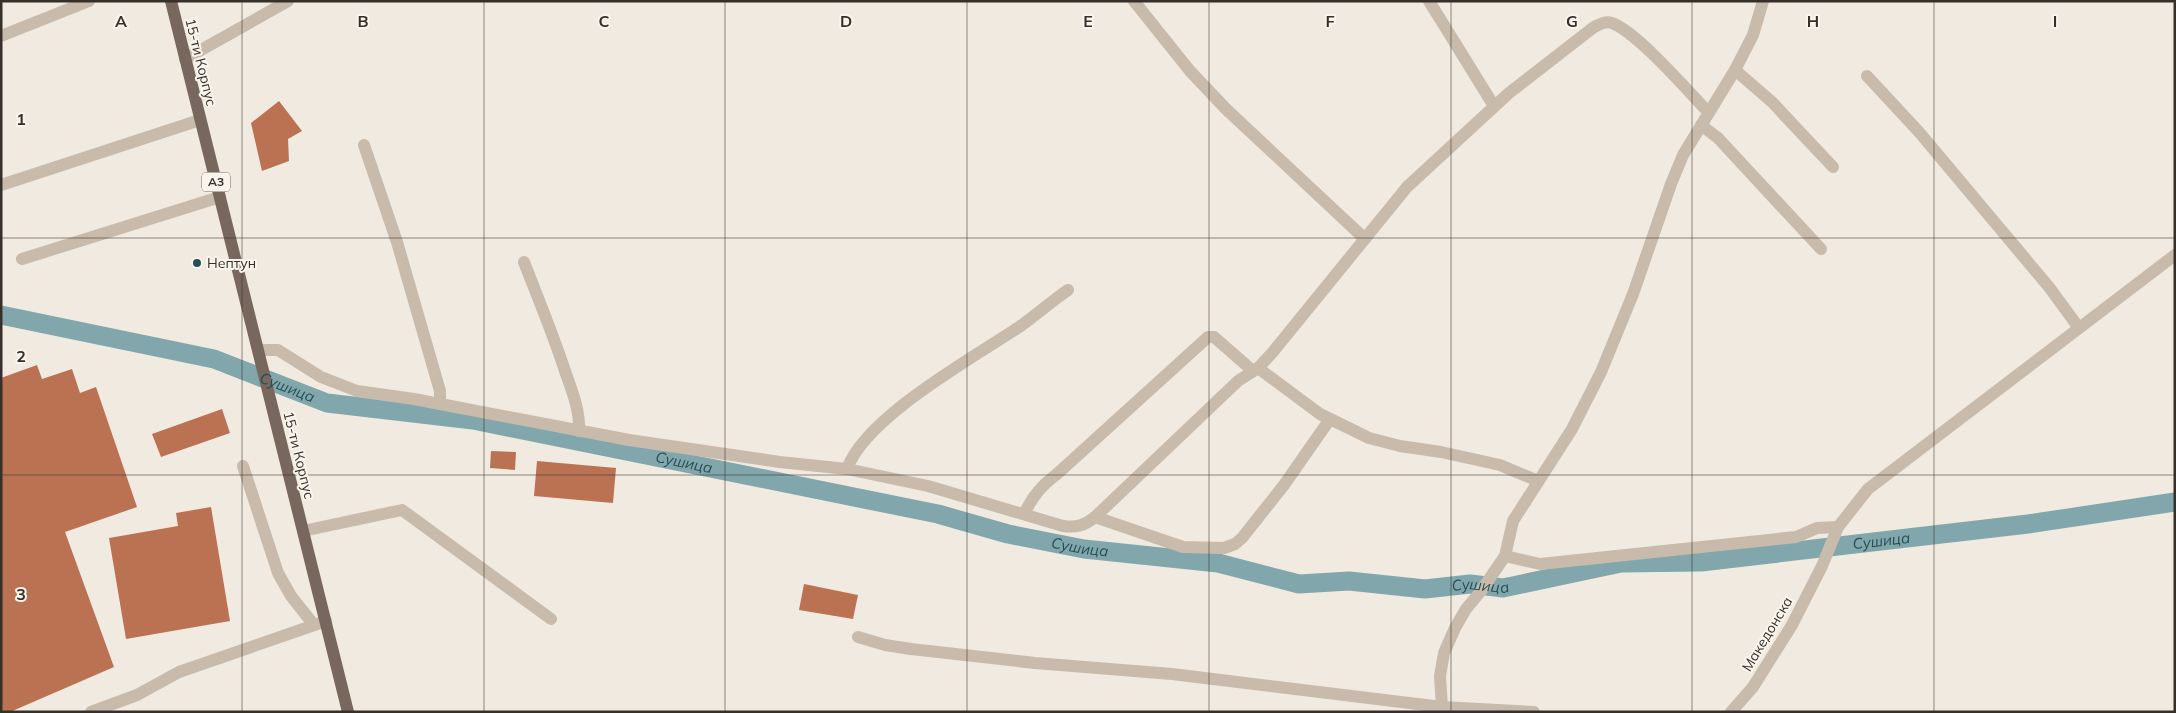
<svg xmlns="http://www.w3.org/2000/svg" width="2176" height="713" viewBox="0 0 2176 713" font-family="Mulish,sans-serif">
	<rect width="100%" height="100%" fill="#f1eae0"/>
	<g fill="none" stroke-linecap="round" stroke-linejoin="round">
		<path stroke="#81a7ac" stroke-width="19" id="s1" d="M1,315L214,359L327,403L473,420L938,514L1008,534L1084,549L1218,563L1299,584L1349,581L1425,589L1470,584L1503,588L1621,563L1701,562L2028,524L2175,502"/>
	</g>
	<g fill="#bb7253">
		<polygon points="279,101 302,131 288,139 289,161 262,171 251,123"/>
		<polygon points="37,365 42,379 72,369 80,393 96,387 137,507 65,532 114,667 10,712 1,712 1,378"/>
		<polygon points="222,409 230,433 161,457 152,434"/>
		<polygon points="491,451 516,452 515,470 490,468"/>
		<polygon points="537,461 616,468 613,503 534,496"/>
		<polygon points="211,507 230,621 126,639 109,538 178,526 176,513"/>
		<polygon points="804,584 858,595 853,619 799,610"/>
	</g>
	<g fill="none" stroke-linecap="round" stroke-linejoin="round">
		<g stroke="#c8bbac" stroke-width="12">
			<polyline points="1134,1 1190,71 1226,109 1365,239"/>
			<polyline points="1429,1 1494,106"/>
			<polyline points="1,36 89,1"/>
			<polyline points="185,59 288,1"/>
			<polyline points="1735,70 1772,102 1833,167"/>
			<polyline points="1867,76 1919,132 2049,287 2079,328"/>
			<polyline points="1701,125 1718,138 1821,249"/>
			<polyline points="364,145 397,242 440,391 440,404"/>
			<polyline points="1,185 200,120"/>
			<polyline points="22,259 220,197"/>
			<path d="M524,262C538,298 553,334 565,371C572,391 580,410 579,431"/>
			<path d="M258,350H278L321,377L357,391L414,399L629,440L780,462L847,469L928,486L1063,526C1077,528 1085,525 1095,517L1238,381L1258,368L1272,353L1407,187L1509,93L1594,27C1600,24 1605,21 1612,23C1637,32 1688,91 1708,112"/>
			<polyline points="1258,368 1320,414 1369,438 1400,446 1441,452 1500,465 1538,481"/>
			<polyline points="243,466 278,573 291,596 314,625"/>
			<path d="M847,469C866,416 975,357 1022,325C1037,314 1052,301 1068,290"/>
			<path d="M1024,514C1033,496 1041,486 1057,474L1208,337H1214L1253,371"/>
			<polyline points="1095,517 1183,547 1224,548 1235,544 1242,538 1284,485 1330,419"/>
			<polyline points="303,531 402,510 551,619"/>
			<polyline points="1505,556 1540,564 1796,537 1817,528 1838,527"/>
			<polyline points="858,637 885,645 911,649 1035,663 1172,674 1442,707 1534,712"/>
			<polyline points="1442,707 1440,676 1444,653 1455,628 1466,609 1481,591 1505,556 1513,521 1572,429 1601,372 1633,294 1671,184 1683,155 1735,70 1753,35 1763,1"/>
			<polyline points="91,712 137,695 179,672 326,621"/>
			<polyline points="1731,712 1753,687 1792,625 1822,566 1838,527 1868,489 2175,255"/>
		</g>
		<polyline stroke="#77675d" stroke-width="12" points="171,1 348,712"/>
	</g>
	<path fill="none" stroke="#372f2a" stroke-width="1" stroke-opacity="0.55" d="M242,1V712M484,1V712M725,1V712M967,1V712M1209,1V712M1451,1V712M1692,1V712M1934,1V712M1,238H2175M1,475H2175"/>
	<circle fill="#234f55" stroke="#f9f4ec" stroke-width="2" cx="197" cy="263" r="5"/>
	<g text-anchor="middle" stroke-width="4" stroke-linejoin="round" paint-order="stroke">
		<rect fill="#f9f4ec" stroke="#716a64" stroke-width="1" x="202" y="172.5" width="28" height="19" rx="4"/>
		<g font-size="12" font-weight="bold" fill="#372f2a">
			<text x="216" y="186">A3</text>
		</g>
		<g font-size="14" fill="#372f2a" stroke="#f9f4ec">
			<text transform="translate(201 62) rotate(76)" y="5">15-ти Корпус</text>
			<text transform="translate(299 455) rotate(76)" y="5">15-ти Корпус</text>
			<text transform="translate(1767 634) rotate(-59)" y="5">Македонска</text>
		</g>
		<g font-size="14" fill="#372f2a" stroke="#f9f4ec" text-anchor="start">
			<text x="207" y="268">Нептун</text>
		</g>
		<g font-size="15" font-style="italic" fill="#234f55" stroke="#f9f4ec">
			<text dy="5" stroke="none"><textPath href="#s1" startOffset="296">Сушица</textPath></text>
			<text dy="5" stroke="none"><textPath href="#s1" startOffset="701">Сушица</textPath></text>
			<text dy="5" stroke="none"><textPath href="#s1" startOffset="1916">Сушица</textPath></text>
			<text dy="5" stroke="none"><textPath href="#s1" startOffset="1106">Сушица</textPath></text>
			<text dy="5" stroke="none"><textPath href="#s1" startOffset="1511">Сушица</textPath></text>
		</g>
	</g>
	<g font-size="16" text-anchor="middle" font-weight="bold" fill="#372f2a" stroke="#f9f4ec" stroke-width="4" stroke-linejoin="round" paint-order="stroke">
		<text x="121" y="27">A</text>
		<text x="363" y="27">B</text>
		<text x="604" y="27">C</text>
		<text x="846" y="27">D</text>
		<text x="1088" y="27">E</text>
		<text x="1330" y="27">F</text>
		<text x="1572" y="27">G</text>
		<text x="1813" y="27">H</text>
		<text x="2055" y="27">I</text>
		<text x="21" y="125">1</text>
		<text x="21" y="362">2</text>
		<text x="21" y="600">3</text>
	</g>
	<rect width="2176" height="713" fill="none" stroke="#372f2a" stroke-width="5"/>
</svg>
